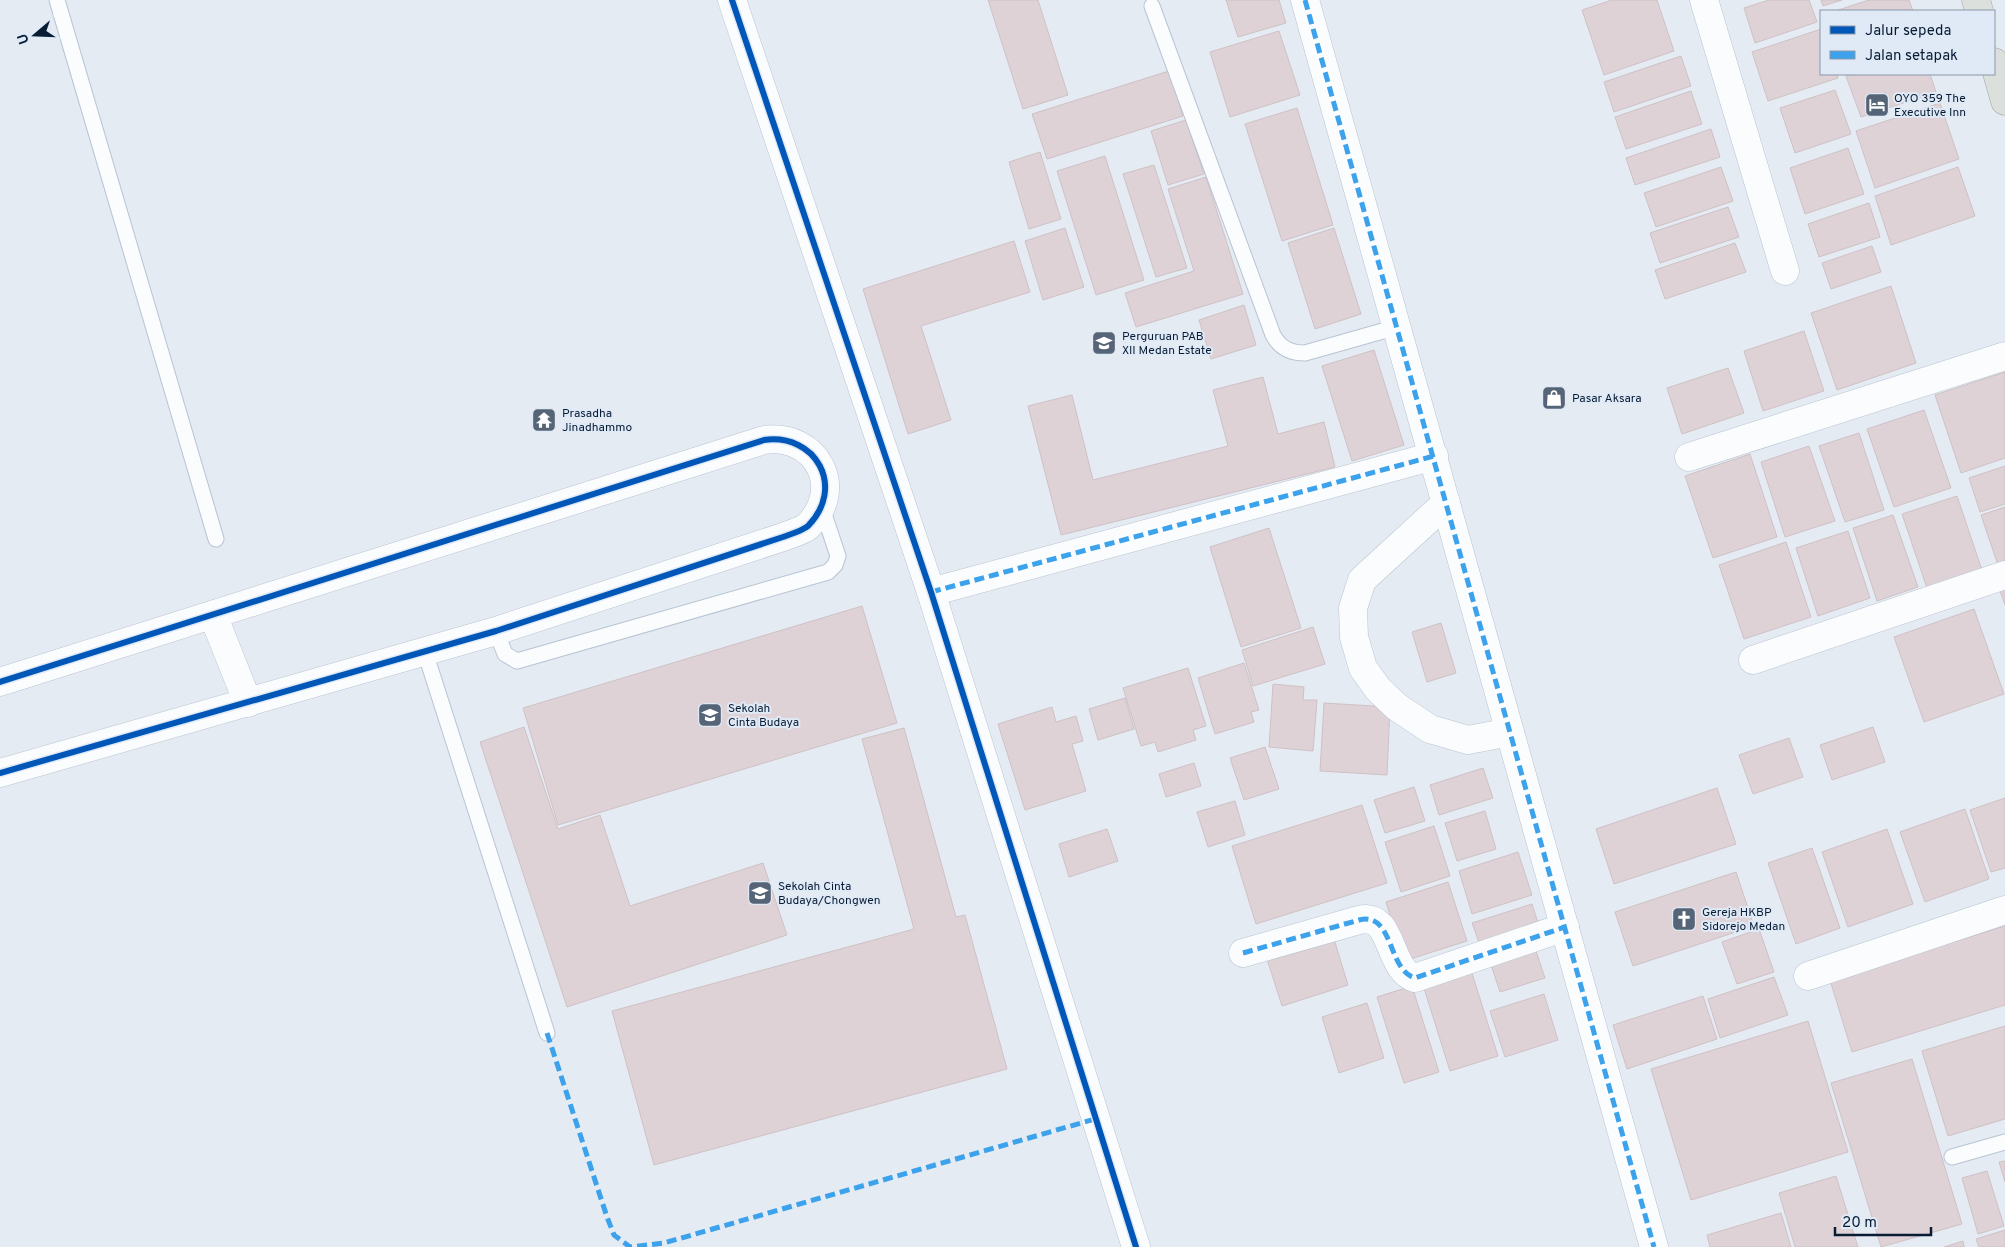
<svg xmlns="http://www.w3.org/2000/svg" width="2005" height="1247" viewBox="0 0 2005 1247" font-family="Overpass,sans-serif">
	<rect width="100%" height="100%" fill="#e5ebf2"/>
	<g fill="#dfd2d6" stroke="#cec1c5">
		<polygon points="988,0 1038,0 1068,95 1023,109"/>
		<polygon points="1226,0 1279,0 1286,23 1238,37"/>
		<polygon points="1612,0 1657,0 1674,51 1604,75 1582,10"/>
		<polygon points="1769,0 1809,0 1817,22 1755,43 1744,8"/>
		<polygon points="1821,0 1842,0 1823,6"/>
		<polygon points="1869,0 1909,0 1913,11 1835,11"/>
		<polygon points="1821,29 1821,74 1837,74 1838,78 1768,101 1752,52"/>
		<polygon points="1279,31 1300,95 1230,117 1210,52"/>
		<polygon points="1681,56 1691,86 1614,112 1604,82"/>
		<polygon points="1169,71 1183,116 1047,159 1032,114"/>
		<polygon points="1853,74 1930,74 1936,92 1861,117 1846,76"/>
		<polygon points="1835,90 1851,134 1795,153 1780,108"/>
		<polygon points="1691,91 1702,124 1626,149 1615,117"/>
		<polygon points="1940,103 1959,159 1875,188 1856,131"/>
		<polygon points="1297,108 1333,225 1282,241 1245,124"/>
		<polygon points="1186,120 1204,174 1168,185 1151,131"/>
		<polygon points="1711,129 1720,157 1635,185 1626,158"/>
		<polygon points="1848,148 1864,194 1805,214 1790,168"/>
		<polygon points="1040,152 1061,219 1029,229 1009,162"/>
		<polygon points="1105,156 1144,280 1096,295 1057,171"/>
		<polygon points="1154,165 1187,268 1156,277 1123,174"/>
		<polygon points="1721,167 1733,201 1656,227 1644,193"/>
		<polygon points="1958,167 1975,216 1891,245 1875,196"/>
		<polygon points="1206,177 1243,294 1136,327 1125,293 1194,271 1168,189"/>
		<polygon points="1869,203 1880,237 1819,257 1808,224"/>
		<polygon points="1728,207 1739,237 1660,263 1650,233"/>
		<polygon points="1065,228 1084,287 1043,300 1025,241"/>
		<polygon points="1334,228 1361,314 1315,329 1288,243"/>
		<polygon points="1014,241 1030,292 921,326 951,420 908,434 863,289"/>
		<polygon points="1735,243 1746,272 1665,299 1655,270"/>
		<polygon points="1872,246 1881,272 1831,289 1822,263"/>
		<polygon points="1891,286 1916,363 1837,390 1811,313"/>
		<polygon points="1244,305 1256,345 1211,359 1199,320"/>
		<polygon points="1804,331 1824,391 1763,411 1744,351"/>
		<polygon points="1374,350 1404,445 1352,461 1322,366"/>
		<polygon points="1728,368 1744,413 1682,434 1667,388"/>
		<polygon points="2005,372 2005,458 1961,473 1935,395"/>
		<polygon points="1263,377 1278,434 1324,422 1335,467 1061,535 1028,406 1072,395 1093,480 1228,446 1213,390"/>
		<polygon points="1924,410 1951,488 1894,507 1867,429"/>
		<polygon points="1859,433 1884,510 1845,522 1819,446"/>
		<polygon points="1809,446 1835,521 1785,537 1761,462"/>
		<polygon points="1750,454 1777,537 1713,558 1685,476"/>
		<polygon points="2005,466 2005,504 1980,512 1969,478"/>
		<polygon points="1957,496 1983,573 1928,591 1902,514"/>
		<polygon points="2005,507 2005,569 2000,571 1981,515"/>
		<polygon points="1893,515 1918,587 1877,601 1853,528"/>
		<polygon points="1269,528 1301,628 1241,647 1210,547"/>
		<polygon points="1848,531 1870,598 1818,616 1796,548"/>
		<polygon points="1786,542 1811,617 1744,639 1719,565"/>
		<polygon points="2005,582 2005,605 1998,585"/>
		<polygon points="862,606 897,723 558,825 523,708"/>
		<polygon points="1974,609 2004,694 1924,722 1894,637"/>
		<polygon points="1441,623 1456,673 1427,682 1412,632"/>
		<polygon points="1313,627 1325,664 1253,686 1242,650"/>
		<polygon points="1244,663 1259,710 1251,712 1254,722 1215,734 1198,678"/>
		<polygon points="1188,668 1206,726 1193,730 1196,740 1158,752 1155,742 1141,746 1123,688"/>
		<polygon points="1273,684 1304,687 1303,700 1317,700 1313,751 1269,747"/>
		<polygon points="1125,698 1134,729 1098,740 1089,709"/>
		<polygon points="1324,703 1390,707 1387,775 1320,771"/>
		<polygon points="1052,707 1056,722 1076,716 1083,741 1072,744 1086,791 1025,810 998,724"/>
		<polygon points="524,727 558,829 600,815 630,906 763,863 787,935 567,1007 480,742"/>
		<polygon points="1873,727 1885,762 1832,780 1820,745"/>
		<polygon points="904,728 956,917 965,915 1007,1069 654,1165 612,1011 914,929 862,739"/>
		<polygon points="1789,738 1803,777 1753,794 1739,755"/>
		<polygon points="1265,747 1279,789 1244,800 1230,758"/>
		<polygon points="1194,763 1201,786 1166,797 1159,774"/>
		<polygon points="1483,768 1493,798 1439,815 1430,785"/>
		<polygon points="1414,787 1425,821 1385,833 1374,800"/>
		<polygon points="1717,788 1736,844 1614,884 1596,829"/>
		<polygon points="2005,798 2005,868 1991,872 1970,810"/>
		<polygon points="1235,801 1245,835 1208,847 1197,812"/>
		<polygon points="1362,805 1387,883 1256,924 1232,846"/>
		<polygon points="1965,809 1989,879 1925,902 1900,832"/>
		<polygon points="1485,811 1496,849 1457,861 1445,823"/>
		<polygon points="1434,826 1450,876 1401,892 1385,842"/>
		<polygon points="1107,829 1118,861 1069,877 1059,844"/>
		<polygon points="1887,829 1913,904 1848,927 1822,852"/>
		<polygon points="1812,848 1840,928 1796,944 1768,863"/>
		<polygon points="1518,852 1532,895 1472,914 1459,871"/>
		<polygon points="1736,872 1754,926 1633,966 1615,912"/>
		<polygon points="1448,882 1467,941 1404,961 1386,902"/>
		<polygon points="1532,904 1539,926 1480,945 1472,923"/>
		<polygon points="2005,926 2005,1005 1852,1052 1830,980"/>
		<polygon points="1759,929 1774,972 1737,984 1722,942"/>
		<polygon points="1334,939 1348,985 1282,1006 1267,959"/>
		<polygon points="1536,951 1545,978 1500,992 1491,965"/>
		<polygon points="1471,970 1498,1056 1450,1071 1423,985"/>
		<polygon points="1774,977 1788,1015 1720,1038 1708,999"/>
		<polygon points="1412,986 1439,1072 1404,1083 1377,997"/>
		<polygon points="1544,994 1558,1040 1505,1057 1490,1011"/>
		<polygon points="1703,996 1717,1039 1627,1069 1613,1025"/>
		<polygon points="1367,1003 1384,1058 1339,1073 1322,1017"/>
		<polygon points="1808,1021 1848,1152 1691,1200 1651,1069"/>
		<polygon points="2005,1026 2005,1119 1948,1136 1922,1051"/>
		<polygon points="1912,1059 1962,1224 1881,1247 1831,1083"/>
		<polygon points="2005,1161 2005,1182 1999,1162"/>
		<polygon points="1987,1171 2004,1226 1978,1234 1962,1178"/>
		<polygon points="1836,1176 1858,1247 1795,1247 1779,1193"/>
		<polygon points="1781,1213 1791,1247 1710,1247 1707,1235"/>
		<polygon points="2005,1230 2005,1247 1979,1247 1976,1239"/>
		<polygon points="1963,1241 1964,1247 1944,1247"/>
	</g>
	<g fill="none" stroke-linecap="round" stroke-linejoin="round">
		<defs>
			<g id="service">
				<polyline points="57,0 216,539"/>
				<path d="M1152,6L1273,335C1280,348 1290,353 1305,353L1397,327"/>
				<polyline points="496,631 505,654 517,661 828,572 835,565 838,556 822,508"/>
				<polyline points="425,652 547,1033"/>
				<polyline points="1952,1157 2005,1142"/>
			</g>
			<g id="minor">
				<polyline points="732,0 931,592 1136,1247"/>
				<polyline points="1305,0 1654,1247"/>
				<polyline points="1704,0 1785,271"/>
				<polyline points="1689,457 2005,356"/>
				<polyline points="1446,503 1362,580 1353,608 1354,637 1363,668 1378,689 1397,707 1430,729 1468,740 1510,732"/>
				<polyline points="931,592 1434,456"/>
				<polyline points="213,615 248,703"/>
				<polyline points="1753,660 2005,575"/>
				<path d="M0,682L764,440C816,433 846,487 808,526C802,531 791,534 783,537L496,631L0,773"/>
				<path d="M1243,953L1359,920C1394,911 1387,970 1415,978L1565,927"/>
				<polyline points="1808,976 2005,910"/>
			</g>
			<g id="trunk">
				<polyline points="1976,0 1979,11"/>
				<polyline points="1994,62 2005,101"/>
			</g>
		</defs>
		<use href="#service" stroke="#b7c4d3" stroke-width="17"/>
		<use href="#minor" stroke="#b7c4d3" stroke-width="29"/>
		<use href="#trunk" stroke="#9ea7a4" stroke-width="29"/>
		<use href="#service" stroke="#fbfcfd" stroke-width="15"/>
		<use href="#minor" stroke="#fbfcfd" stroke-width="28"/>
		<use href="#trunk" stroke="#dbe0dc" stroke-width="28"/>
		<g stroke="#3ca2eb" stroke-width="5" stroke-dasharray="10 5" stroke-linecap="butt">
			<polyline points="1305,0 1654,1247"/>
			<polyline points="931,592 1434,456"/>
			<path d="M1243,953L1359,920C1394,911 1387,970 1415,978L1565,927"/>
			<polyline points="547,1033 607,1217 614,1235 630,1247 664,1243 1095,1119"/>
		</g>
		<defs>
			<g id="cycleway">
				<polyline points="732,0 931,592 1136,1247"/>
				<path d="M0,682L764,440C816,433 846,487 808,526C802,531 791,534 783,537L496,631L0,773"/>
			</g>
		</defs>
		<use href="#cycleway" stroke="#e0eaf7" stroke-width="9"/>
		<use href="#cycleway" stroke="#0057b8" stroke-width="6"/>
	</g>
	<defs>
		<symbol id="hotel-square" viewBox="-11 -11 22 22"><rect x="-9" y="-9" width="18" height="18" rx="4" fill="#556476" stroke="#e0eaf7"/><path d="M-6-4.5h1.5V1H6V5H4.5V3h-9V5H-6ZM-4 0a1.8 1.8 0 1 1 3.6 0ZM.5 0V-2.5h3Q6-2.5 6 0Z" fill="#fff"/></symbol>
		<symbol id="school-square" viewBox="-11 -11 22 22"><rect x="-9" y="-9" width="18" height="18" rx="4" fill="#556476" stroke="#e0eaf7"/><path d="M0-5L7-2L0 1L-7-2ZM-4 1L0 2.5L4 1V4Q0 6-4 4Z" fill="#fff"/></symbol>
		<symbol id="shop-square" viewBox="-11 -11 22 22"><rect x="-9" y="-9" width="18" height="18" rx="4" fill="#556476" stroke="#e0eaf7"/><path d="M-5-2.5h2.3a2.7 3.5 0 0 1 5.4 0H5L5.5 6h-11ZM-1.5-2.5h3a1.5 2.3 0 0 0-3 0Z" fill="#fff"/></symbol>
		<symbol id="temple-square" viewBox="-11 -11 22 22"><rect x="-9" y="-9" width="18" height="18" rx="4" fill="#556476" stroke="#e0eaf7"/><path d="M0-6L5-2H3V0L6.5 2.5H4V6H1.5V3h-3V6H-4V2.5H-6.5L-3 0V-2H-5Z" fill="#fff"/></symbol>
		<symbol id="church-square" viewBox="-11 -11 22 22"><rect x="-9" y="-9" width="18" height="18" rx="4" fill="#556476" stroke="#e0eaf7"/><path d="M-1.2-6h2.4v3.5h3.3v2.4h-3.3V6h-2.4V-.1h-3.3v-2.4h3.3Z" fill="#fff"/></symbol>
	</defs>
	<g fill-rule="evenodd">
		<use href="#hotel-square" x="1863" y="91" width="28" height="28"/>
		<use href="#school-square" x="1090" y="329" width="28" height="28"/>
		<use href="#shop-square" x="1540" y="384" width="28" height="28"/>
		<use href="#temple-square" x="530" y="406" width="28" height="28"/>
		<use href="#school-square" x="696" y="701" width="28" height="28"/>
		<use href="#school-square" x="746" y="879" width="28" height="28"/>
		<use href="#church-square" x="1670" y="905" width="28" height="28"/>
	</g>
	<g text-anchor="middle" stroke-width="4" stroke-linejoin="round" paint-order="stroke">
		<g font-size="12" fill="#081c34" stroke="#e0eaf7" text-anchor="start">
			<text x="1894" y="102">OYO 359 The<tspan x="1894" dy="14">Executive Inn</tspan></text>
			<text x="1122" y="340">Perguruan PAB<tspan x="1122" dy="14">XII Medan Estate</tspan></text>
			<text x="1572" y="402">Pasar Aksara</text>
			<text x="562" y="417">Prasadha<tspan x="562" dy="14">Jinadhammo</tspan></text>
			<text x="728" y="712">Sekolah<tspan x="728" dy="14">Cinta Budaya</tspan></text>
			<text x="778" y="890">Sekolah Cinta<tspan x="778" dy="14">Budaya/Chongwen</tspan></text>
			<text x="1702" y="916">Gereja HKBP<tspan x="1702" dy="14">Sidorejo Medan</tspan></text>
		</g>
	</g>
	<rect x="1820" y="10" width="175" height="65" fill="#e0eaf7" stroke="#8a98a9"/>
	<rect x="1830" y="26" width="25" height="8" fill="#0057b8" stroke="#8a98a9"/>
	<text x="1865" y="35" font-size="15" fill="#081c34">Jalur sepeda</text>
	<rect x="1830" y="51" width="25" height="8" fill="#3ca2eb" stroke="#8a98a9"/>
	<text x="1865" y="60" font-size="15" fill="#081c34">Jalan setapak</text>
	<g transform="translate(35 35) rotate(251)" stroke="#e0eaf7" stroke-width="4" paint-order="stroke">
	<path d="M0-4L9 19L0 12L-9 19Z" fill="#081c34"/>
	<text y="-8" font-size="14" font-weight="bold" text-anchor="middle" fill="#081c34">U</text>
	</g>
	<path d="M1835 1227v8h96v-8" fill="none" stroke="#081c34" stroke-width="2.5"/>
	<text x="1842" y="1227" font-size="15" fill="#081c34" stroke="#e0eaf7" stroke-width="4" paint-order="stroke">20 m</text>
</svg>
